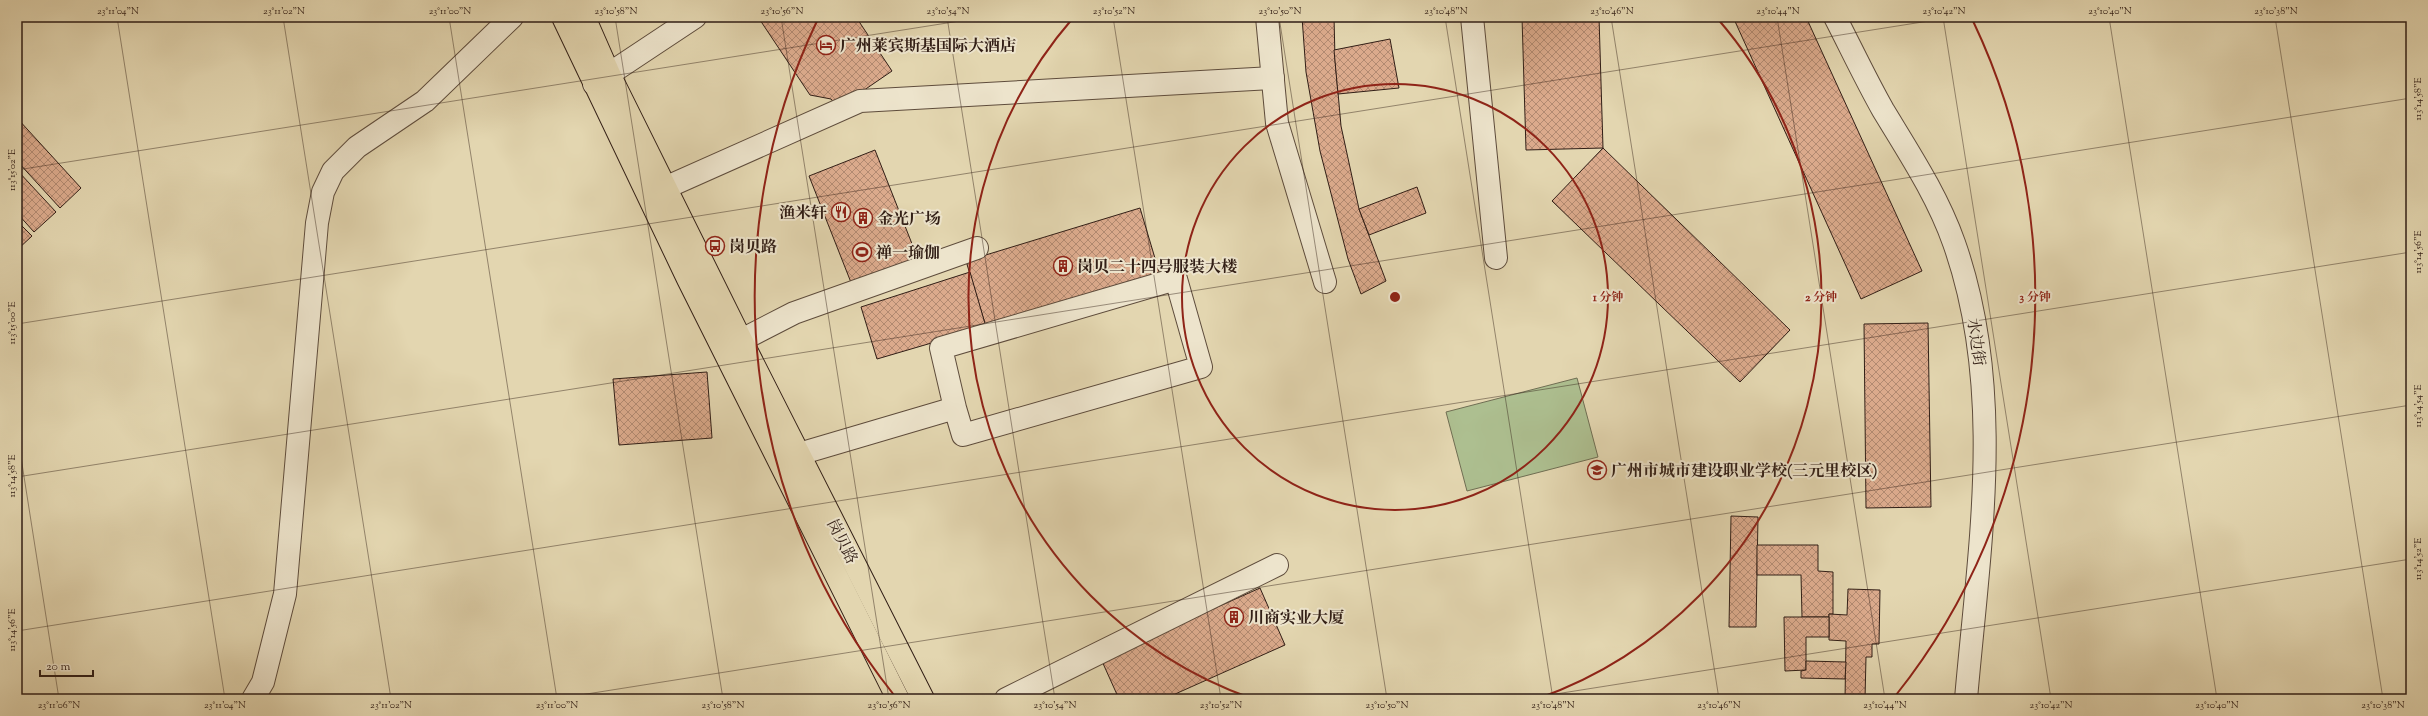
<svg xmlns="http://www.w3.org/2000/svg" width="2428" height="716" viewBox="0 0 2428 716" font-family="'Sorts Mill Goudy','Noto Serif SC',serif">
	<defs>
		<pattern id="building-cross-hatch" width="8" height="8" patternUnits="userSpaceOnUse"><rect width="8" height="8" fill="#dbaa8c"/><path d="M0 0l8 8M0 8l8-8" fill="none" stroke="#b28a71"/></pattern>
	</defs>
	<rect width="100%" height="100%" fill="#e3d6b0"/>
	<filter id="stains"><feTurbulence type="fractalNoise" baseFrequency=".005" numOctaves="4"/><feColorMatrix values="0 0 0 0 .2 0 0 0 0 .09 0 0 0 0 .02 0 0 0 .5 -.17"/></filter>
	<radialGradient id="worn" r=".72"><stop offset=".6" stop-color="#630" stop-opacity="0"/><stop offset="1" stop-color="#630" stop-opacity=".3"/></radialGradient>
	<polygon fill="#adbf90" stroke="#6f6e53" points="1577,378 1598,457 1467,491 1446,412"/>
	<g fill="url(#building-cross-hatch)" stroke="#311e16">
		<polygon points="760,17 856,17 892,71 838,108 831,99 810,95 760,20"/>
		<polygon points="1302,17 1334,17 1335,59 1341,126 1359,209 1386,281 1361,294 1348,259 1320,151 1306,72"/>
		<polygon points="1522,17 1599,17 1603,148 1526,150"/>
		<polygon points="1733,17 1806,17 1922,271 1861,299"/>
		<polygon points="1390,39 1399,88 1338,94 1334,50"/>
		<polygon points="17,118 81,188 60,208 17,161"/>
		<polygon points="1603,148 1790,330 1740,382 1552,201"/>
		<polygon points="875,150 918,259 852,285 809,176"/>
		<polygon points="17,170 56,212 34,232 17,213"/>
		<polygon points="1417,187 1426,213 1369,235 1359,209"/>
		<polygon points="1140,208 1160,275 986,327 966,261"/>
		<polygon points="17,221 32,236 17,250"/>
		<polygon points="970,272 986,327 877,359 861,307"/>
		<polygon points="1928,323 1931,507 1866,508 1864,324"/>
		<polygon points="707,372 712,438 619,445 613,379"/>
		<polygon points="1731,516 1758,517 1756,627 1729,627"/>
		<polygon points="1757,545 1818,545 1818,571 1833,572 1833,614 1829,614 1829,617 1802,617 1801,575 1757,575"/>
		<polygon points="1260,588 1285,645 1164,699 1119,699 1101,659"/>
		<polygon points="1848,589 1880,590 1879,644 1872,644 1872,657 1866,657 1865,699 1845,699 1846,641 1829,640 1829,614 1847,615"/>
		<polygon points="1784,617 1829,617 1829,637 1806,637 1806,670 1785,671"/>
		<polygon points="1806,661 1846,662 1845,679 1801,678 1801,671 1806,670"/>
	</g>
	<g fill="none" stroke-linecap="round" stroke-linejoin="round">
		<defs>
			<g id="minor">
				<polyline points="1267,17 1277,123 1325,282"/>
				<polyline points="1472,17 1496,258"/>
				<path d="M1835,17C1851,48 1866,80 1883,110C1909,153 1937,195 1954,243C2006,390 1979,548 1966,699"/>
				<polyline points="594,84 695,17"/>
				<polyline points="649,195 860,101 1273,78"/>
				<polyline points="724,349 794,313 977,248"/>
				<polyline points="799,454 955,408 941,348 1176,279 1201,367 963,435 955,408"/>
				<polyline points="253,699 263,682 285,594 317,223 323,192 333,171 357,147 425,101 512,17"/>
				<polyline points="1006,699 1277,565"/>
			</g>
			<g id="major">
				<polyline points="563,17 688,279 898,699"/>
				<polyline points="584,17 609,74 741,340 923,699"/>
			</g>
		</defs>
		<use href="#minor" stroke="#5e4c3c" stroke-width="24"/>
		<use href="#major" stroke="#311e16" stroke-width="24"/>
		<use href="#minor" stroke="#ede4cc" stroke-width="22"/>
		<use href="#major" stroke="#e3d6b0" stroke-width="22"/>
	</g>
	<path fill="none" stroke="#311e16" stroke-width="1" stroke-opacity="0.45" d="M117,17L225,699M283,17L391,699M449,17L557,699M615,17L723,699M781,17L889,699M947,17L1055,699M1113,17L1221,699M1279,17L1387,699M1445,17L1553,699M1611,17L1719,699M1777,17L1885,699M1943,17L2051,699M2109,17L2217,699M2275,17L2383,699M17,170L985,17M17,324L1954,17M17,432L59,699M17,477L2411,98M17,631L2411,252M555,699L2411,405M1524,699L2411,559"/>
	<g fill="none" stroke="#8f2418" stroke-width="2">
		<circle cx="1395" cy="297" r="213"/>
		<path d="M1253 699A426 426 0 0 1 1073 18M1717 18A426 426 0 0 1 1537 699"/>
		<path d="M894 695A640 640 0 0 1 817 21M1973 21A640 640 0 0 1 1896 695"/>
	</g>
	<defs>
		<symbol id="hotel-ring" viewBox="-11 -11 22 22"><circle r="9.5" fill="#ede4cc" stroke="#8f2418" stroke-width="1.5"/><path d="M-6-4.5h1.5V1H6V5H4.5V3h-9V5H-6ZM-4 0a1.8 1.8 0 1 1 3.6 0ZM.5 0V-2.5h3Q6-2.5 6 0Z" fill="#8f2418"/></symbol>
		<symbol id="restaurant-ring" viewBox="-11 -11 22 22"><circle r="9.5" fill="#ede4cc" stroke="#8f2418" stroke-width="1.5"/><path d="M-5-6h1v4h1v-4h1v4h1v-4h1v5L-1.5 .5V6h-2V.5L-5-1ZM5-6V6H3V1.5H1.5Q1.5-4 5-6Z" fill="#8f2418"/></symbol>
		<symbol id="building-ring" viewBox="-11 -11 22 22"><circle r="9.5" fill="#ede4cc" stroke="#8f2418" stroke-width="1.5"/><path d="M-4-6H4V6H1V3H-1V6H-4ZM-2.5-4.3h1.7v1.8h-1.7ZM.8-4.3h1.7v1.8H.8ZM-2.5-1h1.7V.8h-1.7ZM.8-1h1.7V.8H.8Z" fill="#8f2418"/></symbol>
		<symbol id="bus-ring" viewBox="-11 -11 22 22"><circle r="9.5" fill="#ede4cc" stroke="#8f2418" stroke-width="1.5"/><path d="M-5-6H5V4H4V6H2V4H-2V6H-4V4H-5ZM-3.5-4V0h7V-4ZM-3.5 1.2v1.5H-2V1.2ZM2 1.2v1.5H3.5V1.2Z" fill="#8f2418"/></symbol>
		<symbol id="stadium-ring" viewBox="-11 -11 22 22"><circle r="9.5" fill="#ede4cc" stroke="#8f2418" stroke-width="1.5"/><path d="M0-5a6.5 5 0 1 0 0 10a6.5 5 0 1 0 0-10ZM-3.5-1.8h7v3.6h-7Z" fill="#8f2418"/></symbol>
		<symbol id="school-ring" viewBox="-11 -11 22 22"><circle r="9.5" fill="#ede4cc" stroke="#8f2418" stroke-width="1.5"/><path d="M0-5L7-2L0 1L-7-2ZM-4 1L0 2.5L4 1V4Q0 6-4 4Z" fill="#8f2418"/></symbol>
	</defs>
	<g fill-rule="evenodd">
		<use href="#hotel-ring" x="815" y="34" width="22" height="22"/>
		<use href="#restaurant-ring" x="830" y="201" width="22" height="22"/>
		<use href="#building-ring" x="852" y="207" width="22" height="22"/>
		<use href="#bus-ring" x="704" y="235" width="22" height="22"/>
		<use href="#stadium-ring" x="851" y="241" width="22" height="22"/>
		<use href="#building-ring" x="1052" y="255" width="22" height="22"/>
		<use href="#school-ring" x="1586" y="459" width="22" height="22"/>
		<use href="#building-ring" x="1223" y="606" width="22" height="22"/>
	</g>
	<g text-anchor="middle" stroke-width="4" stroke-linejoin="round" paint-order="stroke">
		<g font-size="16" font-weight="bold" fill="#311e16" stroke="#ede4cc" text-anchor="start">
			<text x="840" y="51">广州莱宾斯基国际大酒店</text>
			<text x="827" y="218" text-anchor="end">渔米轩</text>
			<text x="877" y="224">金光广场</text>
			<text x="729" y="252">岗贝路</text>
			<text x="876" y="258">禅一瑜伽</text>
			<text x="1077" y="272">岗贝二十四号服装大楼</text>
			<text x="1611" y="476">广州市城市建设职业学校(三元里校区)</text>
			<text x="1248" y="623">川商实业大厦</text>
		</g>
		<g font-size="16" fill="#311e16" stroke="#ede4cc">
			<text transform="translate(1977 342) rotate(82)" y="6">水边街</text>
			<text transform="translate(843 541) rotate(63)" y="6">岗贝路</text>
		</g>
	</g>
	<circle cx="1395" cy="297" r="6" fill="#8f2418" stroke="#ede4cc" stroke-width="2"/>
	<g font-size="12" text-anchor="middle" font-weight="bold" fill="#8f2418" stroke="#ede4cc" stroke-width="4" stroke-linejoin="round" paint-order="stroke">
		<text x="1608" y="301">1 分钟</text>
		<text x="1821" y="301">2 分钟</text>
		<text x="2035" y="301">3 分钟</text>
	</g>
	<rect width="2428" height="716" fill="none" stroke="#e3d6b0" stroke-width="44"/>
	<path d="M40 670v6h53v-6" fill="none" stroke="#311e16" stroke-width="2"/>
	<text x="46" y="670" font-size="12" fill="#311e16" stroke="#ede4cc" stroke-width="3" paint-order="stroke">20 m</text>
	<rect x="22" y="22" width="2384" height="672" fill="none" stroke="#311e16" stroke-width="1.5"/>
	<g font-size="10" text-anchor="middle" fill="#311e16">
		<text x="118" y="14">23°11'04"N</text>
		<text x="284" y="14">23°11'02"N</text>
		<text x="450" y="14">23°11'00"N</text>
		<text x="616" y="14">23°10'58"N</text>
		<text x="782" y="14">23°10'56"N</text>
		<text x="948" y="14">23°10'54"N</text>
		<text x="1114" y="14">23°10'52"N</text>
		<text x="1280" y="14">23°10'50"N</text>
		<text x="1446" y="14">23°10'48"N</text>
		<text x="1612" y="14">23°10'46"N</text>
		<text x="1778" y="14">23°10'44"N</text>
		<text x="1944" y="14">23°10'42"N</text>
		<text x="2110" y="14">23°10'40"N</text>
		<text x="2276" y="14">23°10'38"N</text>
		<text transform="translate(2417 99) rotate(-90)" y="4">113°14'58"E</text>
		<text transform="translate(11 170) rotate(-90)" y="4">113°15'02"E</text>
		<text transform="translate(2417 252) rotate(-90)" y="4">113°14'56"E</text>
		<text transform="translate(11 323) rotate(-90)" y="4">113°15'00"E</text>
		<text transform="translate(2417 406) rotate(-90)" y="4">113°14'54"E</text>
		<text transform="translate(11 476) rotate(-90)" y="4">113°14'58"E</text>
		<text transform="translate(2417 559) rotate(-90)" y="4">113°14'52"E</text>
		<text transform="translate(11 630) rotate(-90)" y="4">113°14'56"E</text>
		<text x="59" y="708">23°11'06"N</text>
		<text x="225" y="708">23°11'04"N</text>
		<text x="391" y="708">23°11'02"N</text>
		<text x="557" y="708">23°11'00"N</text>
		<text x="723" y="708">23°10'58"N</text>
		<text x="889" y="708">23°10'56"N</text>
		<text x="1055" y="708">23°10'54"N</text>
		<text x="1221" y="708">23°10'52"N</text>
		<text x="1387" y="708">23°10'50"N</text>
		<text x="1553" y="708">23°10'48"N</text>
		<text x="1719" y="708">23°10'46"N</text>
		<text x="1885" y="708">23°10'44"N</text>
		<text x="2051" y="708">23°10'42"N</text>
		<text x="2217" y="708">23°10'40"N</text>
		<text x="2383" y="708">23°10'38"N</text>
	</g>
	<rect width="100%" height="100%" filter="url(#stains)"/>
	<rect width="100%" height="100%" fill="url(#worn)"/>
</svg>
